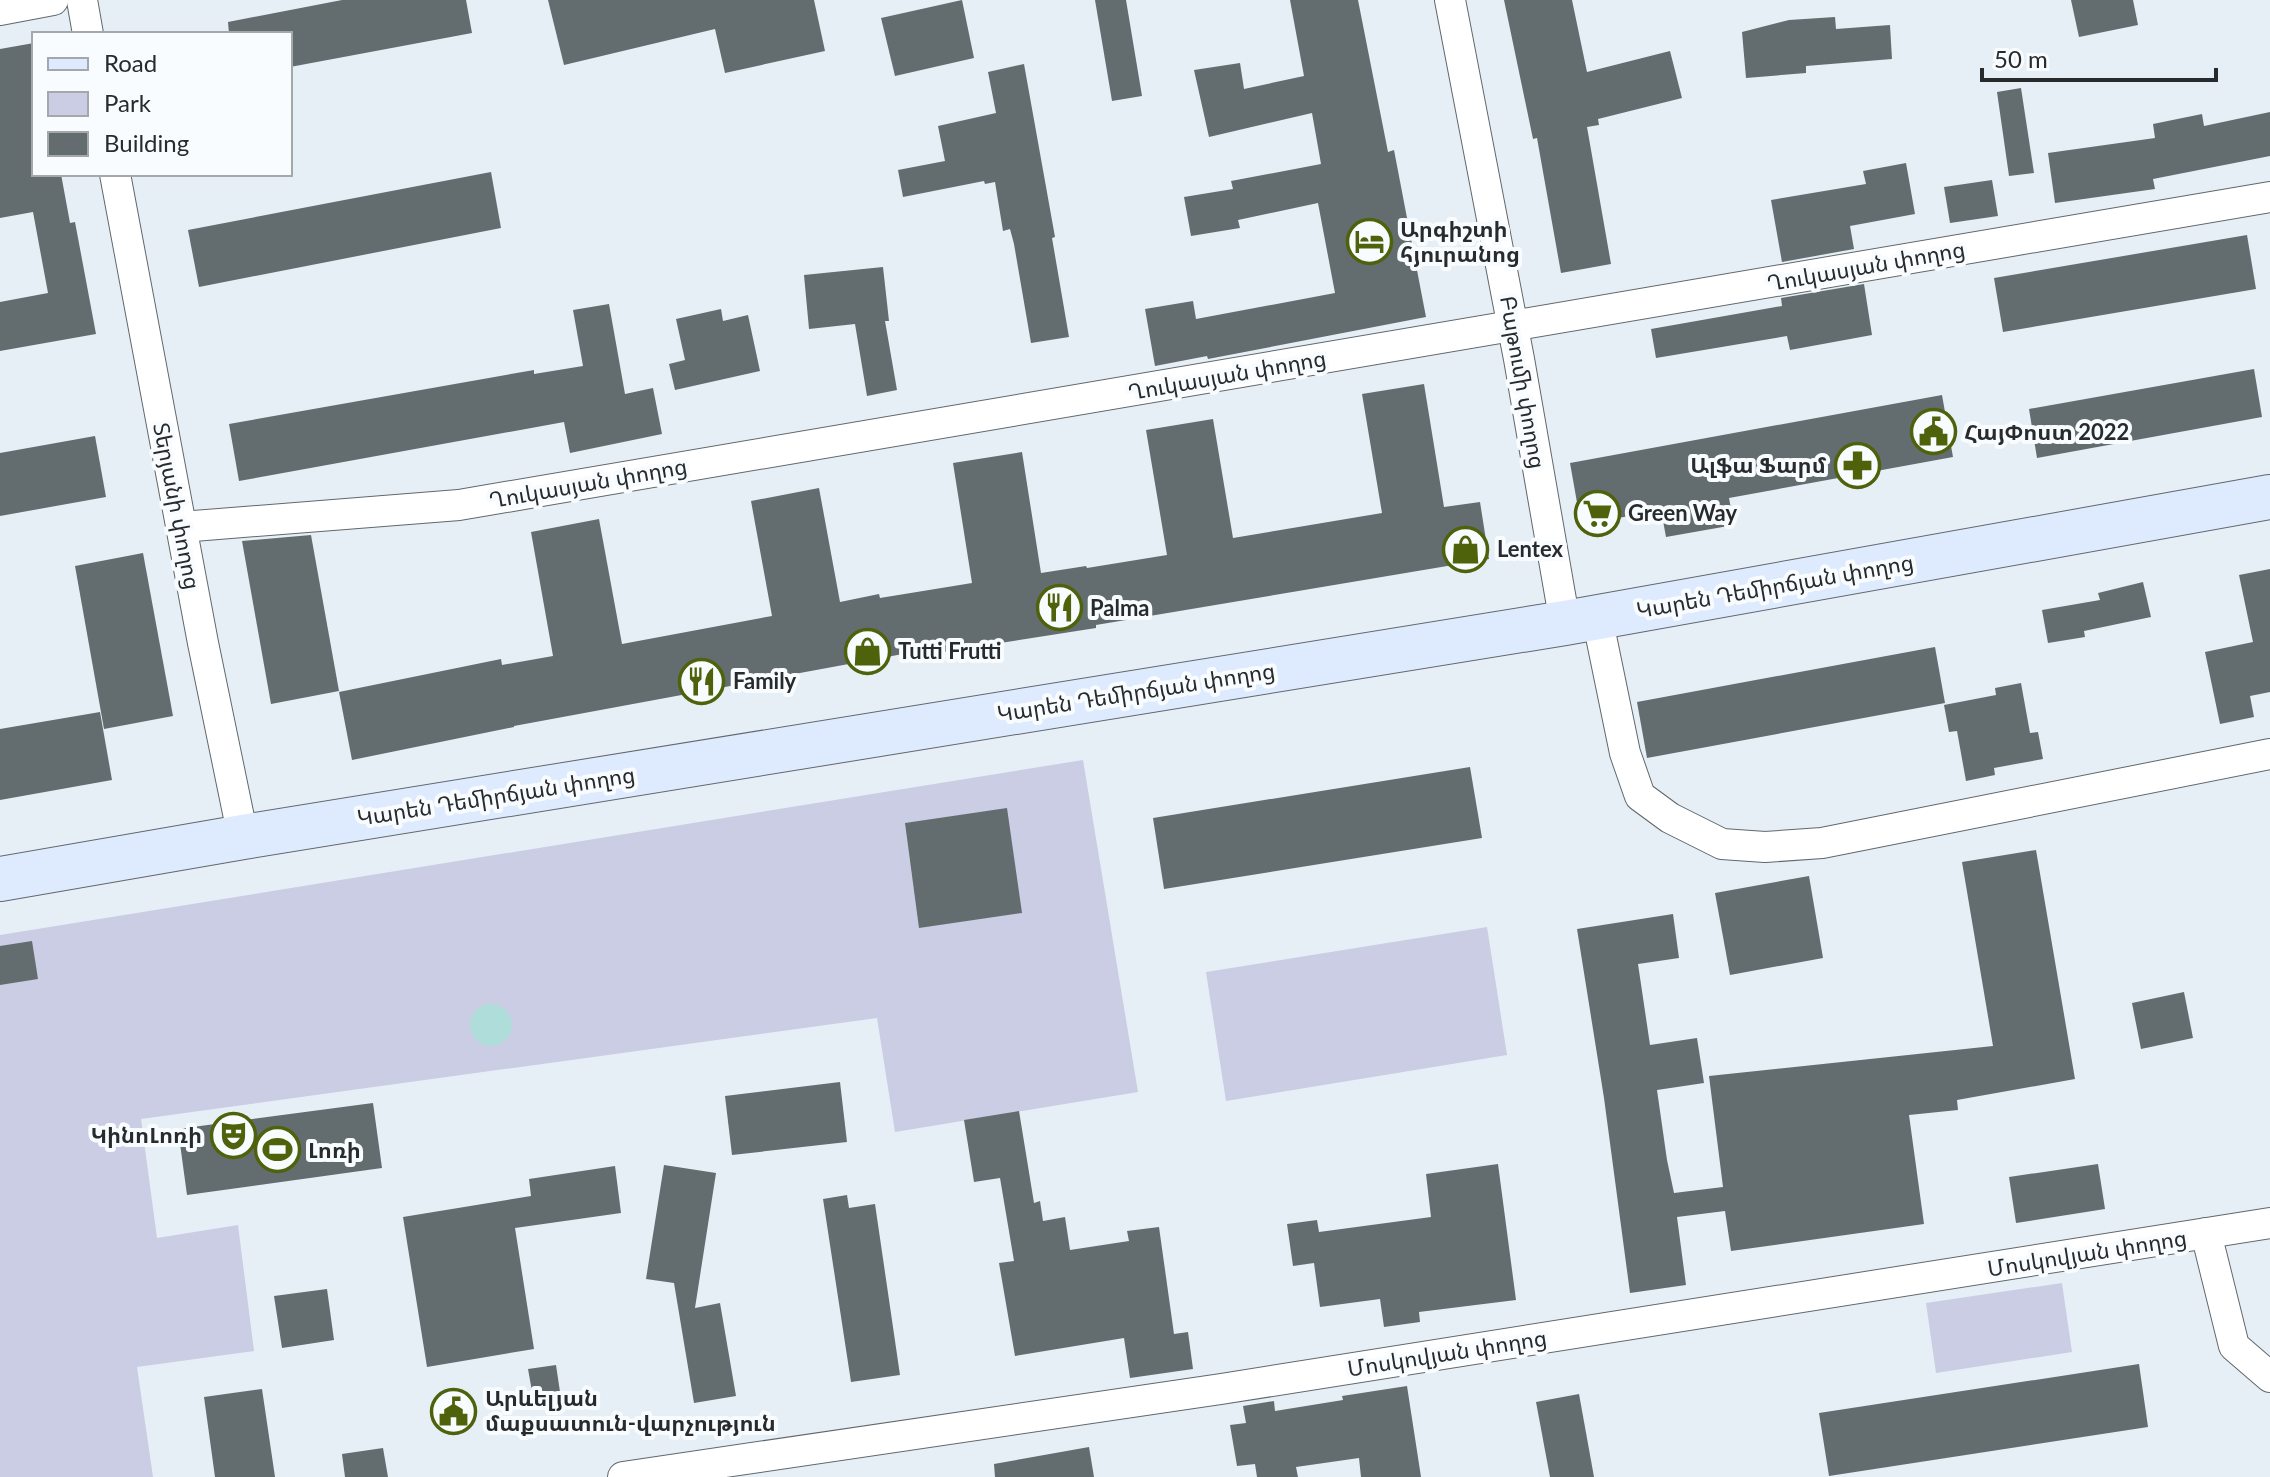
<svg xmlns="http://www.w3.org/2000/svg" width="2270" height="1477" viewBox="0 0 2270 1477" font-family="Lato,'Noto Sans Armenian',sans-serif">
	<rect width="100%" height="100%" fill="#e6eff6"/>
	<g fill="#cacde4">
		<polygon points="1083,760 1138,1092 895,1132 877,1018 141,1119 157,1238 238,1225 254,1351 137,1367 153,1477 0,1477 0,935"/>
		<polygon points="1487,927 1507,1055 1226,1101 1206,972"/>
		<polygon points="2062,1283 2072,1352 1936,1373 1926,1303"/>
	</g>
	<circle fill="#afddda" cx="491" cy="1025" r="21"/>
	<g fill="#636d6f">
		<polygon points="342,0 466,0 472,33 290,67 290,34 229,34 228,22"/>
		<polygon points="548,0 814,0 825,51 725,73 715,29 564,65"/>
		<polygon points="962,0 974,58 895,76 881,18"/>
		<polygon points="1095,0 1126,0 1142,96 1112,101"/>
		<polygon points="1290,0 1358,0 1388,152 1394,150 1426,317 1208,359 1207,356 1155,366 1145,309 1193,301 1196,319 1335,293 1318,203 1238,220 1240,228 1191,236 1184,197 1233,189 1231,181 1321,164 1312,113 1209,137 1194,70 1240,63 1244,89 1304,76"/>
		<polygon points="1504,0 1572,0 1587,72 1670,51 1682,98 1598,119 1599,125 1587,127 1611,264 1561,273 1537,138 1533,139"/>
		<polygon points="2071,0 2133,0 2138,25 2079,37"/>
		<polygon points="1835,17 1836,29 1890,25 1892,59 1806,66 1806,73 1746,78 1742,32 1789,20"/>
		<polygon points="34,43 34,174 61,174 70,223 75,222 96,334 0,351 0,302 48,293 33,212 0,218 0,49"/>
		<polygon points="1024,64 1055,237 1052,238 1069,337 1031,343 1014,244 1010,229 1003,231 995,182 985,184 984,181 903,197 898,170 945,161 938,126 996,113 988,72"/>
		<polygon points="2021,88 2034,173 2009,176 1997,92"/>
		<polygon points="2270,112 2270,156 2153,179 2155,189 2055,203 2048,153 2155,138 2153,124 2202,114 2204,126"/>
		<polygon points="1906,163 1915,214 1850,226 1854,249 1782,262 1771,200 1866,184 1863,171"/>
		<polygon points="491,172 501,228 199,287 188,230"/>
		<polygon points="1992,180 1998,216 1950,223 1944,187"/>
		<polygon points="2247,235 2256,289 2003,332 1994,278"/>
		<polygon points="883,267 889,321 885,321 897,390 867,396 855,324 809,329 804,275"/>
		<polygon points="1864,284 1872,335 1790,350 1787,336 1656,358 1651,329 1782,306 1781,298"/>
		<polygon points="609,304 625,394 653,388 662,434 570,453 564,422 239,481 229,424 534,370 534,374 583,366 573,310"/>
		<polygon points="721,309 723,321 748,315 760,371 675,390 669,364 685,360 676,319"/>
		<polygon points="2254,369 2262,417 2037,458 2029,409"/>
		<polygon points="1424,384 1444,507 1480,502 1489,559 1096,625 1096,628 931,654 930,649 514,726 514,727 352,760 339,692 501,659 502,665 553,656 531,532 599,519 622,644 772,616 751,501 819,488 840,602 879,594 880,598 972,583 953,463 1022,452 1041,573 1086,566 1087,568 1167,555 1146,430 1213,419 1233,538 1382,513 1362,394"/>
		<polygon points="1942,395 1953,457 1729,498 1734,525 1666,537 1661,510 1581,525 1570,463"/>
		<polygon points="95,436 106,497 0,516 0,453"/>
		<polygon points="311,535 339,691 271,704 242,541"/>
		<polygon points="143,553 173,716 104,729 75,566"/>
		<polygon points="2270,569 2270,692 2250,696 2254,717 2220,724 2205,652 2253,642 2239,575"/>
		<polygon points="2143,582 2151,617 2084,631 2085,637 2048,643 2042,610 2100,600 2098,593"/>
		<polygon points="1935,647 1945,703 1647,758 1637,702"/>
		<polygon points="2021,683 2030,733 2038,732 2043,759 1994,768 1995,775 1966,781 1957,731 1949,732 1944,705 1996,695 1995,688"/>
		<polygon points="100,712 112,780 0,800 0,729"/>
		<polygon points="1470,767 1482,838 1164,889 1153,818"/>
		<polygon points="1007,808 1022,913 919,928 905,823"/>
		<polygon points="2036,850 2075,1079 1957,1100 1958,1110 1909,1115 1924,1224 1731,1251 1725,1211 1677,1217 1686,1285 1630,1293 1604,1098 1577,929 1673,914 1679,958 1638,964 1650,1045 1697,1038 1704,1083 1657,1090 1667,1160 1674,1193 1723,1187 1709,1076 1993,1046 1962,862"/>
		<polygon points="1809,876 1823,958 1730,975 1715,893"/>
		<polygon points="32,941 38,979 0,985 0,946"/>
		<polygon points="2184,992 2193,1038 2141,1049 2132,1003"/>
		<polygon points="840,1082 847,1142 732,1155 725,1096"/>
		<polygon points="373,1103 382,1168 187,1195 178,1129"/>
		<polygon points="1019,1111 1034,1203 1040,1201 1043,1221 1065,1217 1070,1250 1129,1241 1127,1231 1159,1227 1174,1334 1188,1332 1193,1369 1130,1378 1124,1338 1015,1356 999,1263 1014,1261 1000,1178 974,1182 964,1120"/>
		<polygon points="1498,1164 1516,1300 1419,1312 1420,1322 1384,1327 1380,1299 1320,1307 1314,1263 1293,1266 1287,1224 1317,1220 1319,1232 1431,1217 1426,1174"/>
		<polygon points="2098,1164 2105,1209 2016,1223 2009,1177"/>
		<polygon points="664,1165 716,1173 695,1308 720,1303 736,1396 694,1403 674,1283 646,1279"/>
		<polygon points="615,1166 621,1213 515,1228 534,1349 427,1367 403,1217 531,1196 529,1179"/>
		<polygon points="847,1195 849,1208 875,1204 900,1375 851,1382 823,1199"/>
		<polygon points="327,1289 334,1340 282,1348 274,1296"/>
		<polygon points="2139,1364 2148,1427 1829,1476 1819,1413"/>
		<polygon points="556,1365 560,1392 533,1397 528,1369"/>
		<polygon points="1407,1386 1421,1477 1361,1477 1359,1458 1296,1467 1298,1477 1257,1477 1255,1464 1237,1466 1230,1425 1246,1423 1243,1406 1274,1401 1275,1411 1343,1400 1342,1396"/>
		<polygon points="262,1389 275,1477 215,1477 204,1397"/>
		<polygon points="1579,1394 1594,1477 1550,1477 1536,1402"/>
		<polygon points="1089,1447 1094,1477 995,1477 994,1464"/>
		<polygon points="383,1448 388,1477 345,1477 342,1454"/>
	</g>
	<g fill="none" stroke-linecap="round" stroke-linejoin="round">
		<defs>
			<g id="street">
				<polyline points="82,0 88,34"/>
				<polyline points="1450,0 1519,359 1565,623"/>
				<polyline points="0,10 53,0"/>
				<polyline points="115,174 203,643 243,837"/>
				<polyline points="181,527 459,505 2270,197"/>
				<polyline points="1597,617 1625,753 1640,796 1670,818 1722,844 1765,847 1822,843 2270,754"/>
				<polyline points="2206,1233 2234,1346 2270,1377"/>
				<polyline points="623,1477 1221,1389 2270,1223"/>
			</g>
			<polyline id="secondary" points="0,879 243,837 1565,623 2270,497"/>
		</defs>
		<use href="#street" stroke="#60686d" stroke-width="32"/>
		<use href="#secondary" stroke="#60686d" stroke-width="46"/>
		<use href="#street" stroke="#fff" stroke-width="30"/>
		<use href="#secondary" stroke="#deeafd" stroke-width="44"/>
	</g>
	<defs>
		<symbol id="hotel-ring" viewBox="-11 -11 22 22"><circle r="9.5" fill="#f8fcfe" stroke="#4e620c" stroke-width="1.5"/><path d="M-6-4.5h1.5V1H6V5H4.5V3h-9V5H-6ZM-4 0a1.8 1.8 0 1 1 3.6 0ZM.5 0V-2.5h3Q6-2.5 6 0Z" fill="#4e620c"/></symbol>
		<symbol id="civic-ring" viewBox="-11 -11 22 22"><circle r="9.5" fill="#f8fcfe" stroke="#4e620c" stroke-width="1.5"/><path d="M-.6-6.5H3V-4.5H.6V-3L4-1V1h2V6H-6V1h2V-1L-.6-3ZM-1.2 2.5V6h2.4V2.5Z" fill="#4e620c"/></symbol>
		<symbol id="pharmacy-ring" viewBox="-11 -11 22 22"><circle r="9.5" fill="#f8fcfe" stroke="#4e620c" stroke-width="1.5"/><path d="M-2-6h4v4h4v4h-4v4h-4v-4h-4v-4h4Z" fill="#4e620c"/></symbol>
		<symbol id="supermarket-ring" viewBox="-11 -11 22 22"><circle r="9.5" fill="#f8fcfe" stroke="#4e620c" stroke-width="1.5"/><path d="M-6-5.5h2.5l.6 2H6L4.5 2H-2.5L-4.4-4H-6ZM-1.5 3.2a1.3 1.3 0 1 0 .1 0ZM3 3.2a1.3 1.3 0 1 0 .1 0Z" fill="#4e620c"/></symbol>
		<symbol id="shop-ring" viewBox="-11 -11 22 22"><circle r="9.5" fill="#f8fcfe" stroke="#4e620c" stroke-width="1.5"/><path d="M-5-2.5h2.3a2.7 3.5 0 0 1 5.4 0H5L5.5 6h-11ZM-1.5-2.5h3a1.5 2.3 0 0 0-3 0Z" fill="#4e620c"/></symbol>
		<symbol id="restaurant-ring" viewBox="-11 -11 22 22"><circle r="9.5" fill="#f8fcfe" stroke="#4e620c" stroke-width="1.5"/><path d="M-5-6h1v4h1v-4h1v4h1v-4h1v5L-1.5 .5V6h-2V.5L-5-1ZM5-6V6H3V1.5H1.5Q1.5-4 5-6Z" fill="#4e620c"/></symbol>
		<symbol id="theatre-ring" viewBox="-11 -11 22 22"><circle r="9.5" fill="#f8fcfe" stroke="#4e620c" stroke-width="1.5"/><path d="M-5-5.5Q0-4 5-5.5V0Q5 5 0 6Q-5 5-5 0ZM-3.3-2.5H-1v1.5H-3.3ZM1-2.5H3.3v1.5H1ZM-2.8 1Q0 5.5 2.8 1Z" fill="#4e620c"/></symbol>
		<symbol id="stadium-ring" viewBox="-11 -11 22 22"><circle r="9.5" fill="#f8fcfe" stroke="#4e620c" stroke-width="1.5"/><path d="M0-5a6.5 5 0 1 0 0 10a6.5 5 0 1 0 0-10ZM-3.5-1.8h7v3.6h-7Z" fill="#4e620c"/></symbol>
	</defs>
	<g fill-rule="evenodd">
		<use href="#hotel-ring" x="1344" y="216" width="51" height="51"/>
		<use href="#civic-ring" x="1908" y="406" width="51" height="51"/>
		<use href="#pharmacy-ring" x="1832" y="440" width="51" height="51"/>
		<use href="#supermarket-ring" x="1572" y="488" width="51" height="51"/>
		<use href="#shop-ring" x="1440" y="524" width="51" height="51"/>
		<use href="#restaurant-ring" x="1034" y="582" width="51" height="51"/>
		<use href="#shop-ring" x="842" y="626" width="51" height="51"/>
		<use href="#restaurant-ring" x="676" y="656" width="51" height="51"/>
		<use href="#theatre-ring" x="208" y="1110" width="51" height="51"/>
		<use href="#stadium-ring" x="252" y="1124" width="51" height="51"/>
		<use href="#civic-ring" x="428" y="1386" width="51" height="51"/>
	</g>
	<g text-anchor="middle" stroke-width="8" stroke-linejoin="round" paint-order="stroke">
		<g font-size="22" font-weight="bold" fill="#272b2d" stroke="#f8fcfe" text-anchor="start">
			<text x="1400" y="237">Արգիշտի<tspan x="1400" dy="25">հյուրանոց</tspan></text>
			<text x="1964" y="440">ՀայՓոստ 2022</text>
			<text x="1826" y="473" text-anchor="end">Ալֆա Ֆարմ</text>
			<text x="1628" y="521">Green Way</text>
			<text x="1497" y="557">Lentex</text>
			<text x="1090" y="616">Palma</text>
			<text x="898" y="659">Tutti Frutti</text>
			<text x="733" y="689">Family</text>
			<text x="202" y="1143" text-anchor="end">ԿինոԼոռի</text>
			<text x="308" y="1158">Լոռի</text>
			<text x="485" y="1406">Արևելյան<tspan x="485" dy="25">մաքսատուն-վարչություն</tspan></text>
		</g>
		<g font-size="22" fill="#272b2d" stroke="#f8fcfe">
			<text transform="translate(1866 266) rotate(-10)" y="8">Ղուկասյան փողոց</text>
			<text transform="translate(1227 375) rotate(-10)" y="8">Ղուկասյան փողոց</text>
			<text transform="translate(1523 382) rotate(80)" y="8">Բաթումի փողոց</text>
			<text transform="translate(588 483) rotate(-10)" y="8">Ղուկասյան փողոց</text>
			<text transform="translate(177 506) rotate(79)" y="8">Տերյանի փողոց</text>
			<text transform="translate(1775 586) rotate(-10)" y="8">Կարեն Դեմիրճյան փողոց</text>
			<text transform="translate(1136 692) rotate(-9)" y="8">Կարեն Դեմիրճյան փողոց</text>
			<text transform="translate(496 796) rotate(-9)" y="8">Կարեն Դեմիրճյան փողոց</text>
			<text transform="translate(2087 1253) rotate(-9)" y="8">Մոսկովյան փողոց</text>
			<text transform="translate(1447 1353) rotate(-9)" y="8">Մոսկովյան փողոց</text>
		</g>
	</g>
	<rect x="32" y="32" width="260" height="144" fill="#f8fcfe" stroke="#a4a8aa" stroke-width="2"/>
	<rect x="48" y="58" width="40" height="12" fill="#deeafd" stroke="#a4a8aa" stroke-width="2"/>
	<text x="104" y="72" font-size="24" fill="#272b2d">Road</text>
	<rect x="48" y="92" width="40" height="24" fill="#cacde4" stroke="#a4a8aa" stroke-width="2"/>
	<text x="104" y="112" font-size="24" fill="#272b2d">Park</text>
	<rect x="48" y="132" width="40" height="24" fill="#636d6f" stroke="#a4a8aa" stroke-width="2"/>
	<text x="104" y="152" font-size="24" fill="#272b2d">Building</text>
	<path d="M1982 68v12h234v-12" fill="none" stroke="#272b2d" stroke-width="4"/>
	<text x="1994" y="68" font-size="24" fill="#272b2d" stroke="#f8fcfe" stroke-width="6" paint-order="stroke">50 m</text>
</svg>
